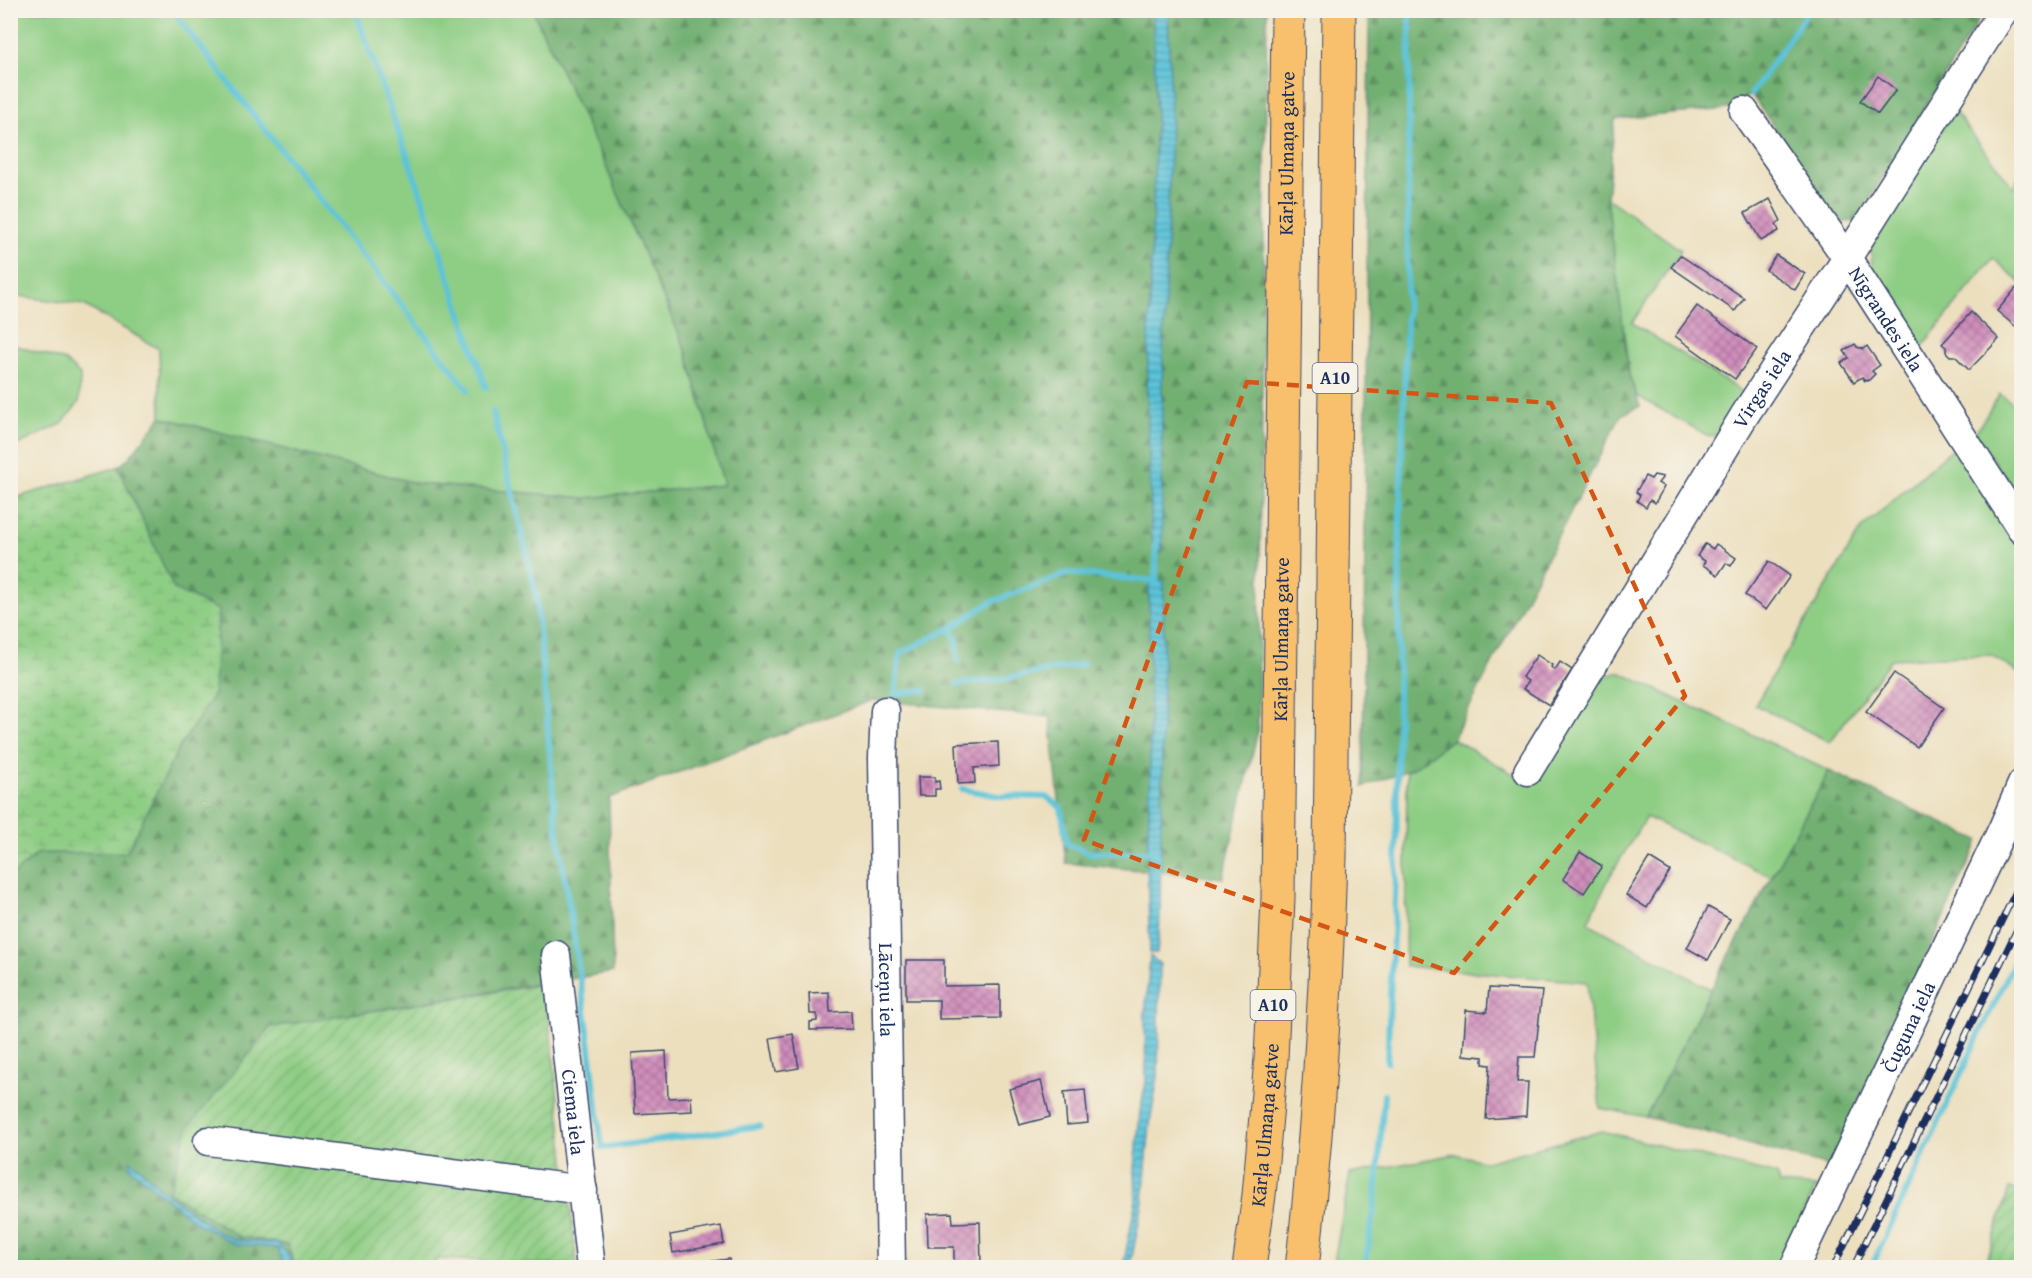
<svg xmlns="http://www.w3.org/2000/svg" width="2032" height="1278" viewBox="0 0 2032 1278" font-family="'Gentium Book Plus',serif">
	<defs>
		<pattern id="forest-firs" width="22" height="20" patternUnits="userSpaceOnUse" patternTransform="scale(1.5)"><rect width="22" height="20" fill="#72b072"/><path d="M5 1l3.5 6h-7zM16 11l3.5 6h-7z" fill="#5d9061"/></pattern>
		<pattern id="wetland-marsh" width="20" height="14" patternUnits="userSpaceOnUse" patternTransform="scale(1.5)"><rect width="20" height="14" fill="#8ecd84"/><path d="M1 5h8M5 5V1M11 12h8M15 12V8" fill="none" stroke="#7ab074"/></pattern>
		<pattern id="garden-furrows" width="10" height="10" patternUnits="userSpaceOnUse" patternTransform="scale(1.5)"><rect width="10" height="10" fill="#8ecd84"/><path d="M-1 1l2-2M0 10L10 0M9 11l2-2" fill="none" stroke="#7ab074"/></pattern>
		<pattern id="water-rules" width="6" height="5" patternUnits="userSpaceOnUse" patternTransform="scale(1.5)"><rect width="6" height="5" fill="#5cc3d8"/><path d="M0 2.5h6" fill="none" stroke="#4b9fb2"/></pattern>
		<pattern id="building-cross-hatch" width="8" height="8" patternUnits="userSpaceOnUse" patternTransform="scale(1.5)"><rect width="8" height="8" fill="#d08dbb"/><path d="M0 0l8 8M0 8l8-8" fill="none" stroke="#a8749b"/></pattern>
	</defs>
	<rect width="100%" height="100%" fill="#f7f3e8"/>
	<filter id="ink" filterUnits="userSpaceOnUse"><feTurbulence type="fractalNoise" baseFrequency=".0167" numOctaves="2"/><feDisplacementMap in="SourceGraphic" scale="12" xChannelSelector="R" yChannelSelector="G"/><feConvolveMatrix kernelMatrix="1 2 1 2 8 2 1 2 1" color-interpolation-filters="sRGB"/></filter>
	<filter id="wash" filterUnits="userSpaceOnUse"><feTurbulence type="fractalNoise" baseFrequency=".008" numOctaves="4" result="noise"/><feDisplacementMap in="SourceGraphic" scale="24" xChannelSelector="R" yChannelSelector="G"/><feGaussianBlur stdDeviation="1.35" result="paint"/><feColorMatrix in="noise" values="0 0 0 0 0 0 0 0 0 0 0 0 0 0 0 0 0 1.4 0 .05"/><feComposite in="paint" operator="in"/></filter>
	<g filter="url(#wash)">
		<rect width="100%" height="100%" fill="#ecdfbe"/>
		<g fill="#8ecd84" stroke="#547e71" stroke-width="1.5">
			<polygon points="11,11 533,11 606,166 686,350 724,485 586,498 419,484 161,417 159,349 84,305 11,295"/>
			<polygon points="1954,111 2013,187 2021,173 2021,283 1993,258 1921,348 1872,270 1871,242"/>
			<polygon points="1607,198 1681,250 1632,323 1746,394 1722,433 1710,437 1637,396 1629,375"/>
			<polygon points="11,344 65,361 80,375 79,402 62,424 11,448"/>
			<polygon points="2000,394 2021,409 2021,501 1975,433"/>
			<polygon points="1953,448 2021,549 2021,675 1991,655 1891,659 1830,742 1755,705 1861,529"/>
			<polygon points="1619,672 1829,771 1772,877 1646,817 1610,876 1588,923 1711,989 1646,1117 1600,1108 1587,982 1405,966 1407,771 1413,768 1453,739 1532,785 1597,679"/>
			<polygon points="1602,1131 1777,1175 1779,1184 1816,1187 1778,1267 1333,1267 1350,1174 1456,1154 1486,1162"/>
		</g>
		<g fill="url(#forest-firs)" stroke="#467068" stroke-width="1.5">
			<polygon points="533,11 1267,11 1258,731 1223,878 1066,863 1050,717 873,700 609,798 613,972 271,1027 238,1236 288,1245 295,1267 11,1267 10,1049 19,1027 15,987 11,982 11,876 38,853 127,852 178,749 214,694 218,610 174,589 118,467 128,459 161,417 419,484 586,498 724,485 686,350 606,166"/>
			<polygon points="1369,11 1984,11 1856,221 1840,222 1751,94 1728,109 1615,119 1607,198 1629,375 1640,406 1621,415 1453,739 1413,768 1363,787"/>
			<polygon points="1829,771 1979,840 1829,1166 1646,1117 1711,989"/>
		</g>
		<g fill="url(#wetland-marsh)" stroke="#547e71" stroke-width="1.5">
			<polygon points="118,467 174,589 218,610 214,694 178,749 127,852 38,853 11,876 11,499"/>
			<polygon points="11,982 15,987 19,1027 11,1049"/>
		</g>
		<g fill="url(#garden-furrows)" stroke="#547e71" stroke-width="1.5">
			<polygon points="545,984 577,1266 436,1259 435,1267 295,1267 288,1245 238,1236 169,1192 187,1129 271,1027"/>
			<polygon points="2009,1189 2021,1190 2021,1267 1985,1267"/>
		</g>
		<g fill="url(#water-rules)" stroke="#3c799b" stroke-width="1.5">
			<polygon points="1168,11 1171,120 1162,389 1162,553 1159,553 1152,541 1147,388 1156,118 1153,11"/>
			<polygon points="1157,578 1160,579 1164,583 1160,920 1157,953 1150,953 1147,863 1150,782 1149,585"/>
			<polygon points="1150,956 1160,964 1158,1076 1150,1123 1143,1201 1130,1267 1123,1267 1136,1200 1135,1170 1140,1111 1146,1082 1145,1015"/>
			<polygon points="130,1160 137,1165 161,1189 217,1231 235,1240 279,1244 289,1256 292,1267 284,1267 278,1248 234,1244 195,1222 130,1168"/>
		</g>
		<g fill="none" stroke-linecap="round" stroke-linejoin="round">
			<g stroke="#5cc3d8" stroke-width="6">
				<polyline points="172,10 468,390"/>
				<polyline points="358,19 422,197 486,388"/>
				<polyline points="1751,94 1809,10"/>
				<polyline points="493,412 536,594 555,813 587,1024 602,1148 760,1126"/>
				<polyline points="1156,585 1156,541"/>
				<polyline points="951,628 957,642 958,661"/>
				<polyline points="957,684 997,680 1084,664"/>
				<polyline points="925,690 895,694 900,653 951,628 991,602 1069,573 1156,581"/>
				<polyline points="962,789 999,796 1047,797 1061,808 1067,844 1090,853 1154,852"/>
				<polyline points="1387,1062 1396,875 1400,520 1407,307 1410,10"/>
				<polyline points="1365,1268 1377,1186 1384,1095"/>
				<polyline points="1871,1268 1974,1045 2022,946"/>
			</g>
		</g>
		<g id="blocks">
			<g fill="url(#building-cross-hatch)">
				<polygon points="1878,76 1896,90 1878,114 1860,101"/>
				<polygon points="1770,199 1781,221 1776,224 1779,231 1761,241 1745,213"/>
				<polygon points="1680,255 1744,298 1735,311 1671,267"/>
				<polygon points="1776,255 1805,274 1795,290 1766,270"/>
				<polygon points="2017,287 2022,291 2022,320 2016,327 1997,311"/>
				<polygon points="1697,306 1757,349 1735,379 1675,336"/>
				<polygon points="1971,312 1999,339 1969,370 1955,356 1950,356 1946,352 1946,347 1942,344"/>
				<polygon points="1855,344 1857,347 1863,349 1867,346 1880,365 1872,371 1875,374 1868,381 1867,380 1865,381 1862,377 1854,382 1841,363 1849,358 1844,351"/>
				<polygon points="1654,475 1663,477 1658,483 1664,487 1655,503 1650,500 1646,507 1637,501 1640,495 1636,492 1645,476 1651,479"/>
				<polygon points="1705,544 1713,549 1716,544 1736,558 1731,566 1726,563 1718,575 1703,565 1705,561 1697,556"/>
				<polygon points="1769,561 1790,576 1766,610 1745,595"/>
				<polygon points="1537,655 1552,665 1551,667 1555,670 1560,662 1572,670 1549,705 1523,689 1528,681 1522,677"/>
				<polygon points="1894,673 1944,708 1917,747 1866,712"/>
				<polygon points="998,742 999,766 974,768 975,783 958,784 956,744"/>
				<polygon points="918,777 935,777 935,782 939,781 940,789 935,789 935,796 919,796"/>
				<polygon points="1580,852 1602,866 1584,893 1563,879"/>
				<polygon points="1649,858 1670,871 1647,908 1626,895"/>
				<polygon points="1708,907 1730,919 1708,960 1687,948"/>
				<polygon points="906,960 944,960 944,986 1000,985 1000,1018 939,1019 939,1000 906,1000"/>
				<polygon points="1489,988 1542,991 1535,1057 1519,1057 1517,1082 1528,1082 1526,1116 1486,1119 1490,1065 1483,1064 1483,1057 1463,1055 1466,1010 1487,1012"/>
				<polygon points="829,992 830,1012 851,1011 852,1029 810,1030 810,1022 817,1021 817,1014 810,1014 809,993"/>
				<polygon points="793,1034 799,1068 776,1072 770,1038"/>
				<polygon points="666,1051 668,1098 691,1097 692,1111 635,1114 632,1053"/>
				<polygon points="1041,1081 1050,1117 1019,1125 1009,1089"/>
				<polygon points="1085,1090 1088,1123 1067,1125 1064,1092"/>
				<polygon points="952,1213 953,1223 980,1222 981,1265 954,1266 954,1247 928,1247 927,1214"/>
				<polygon points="721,1226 724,1244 673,1253 670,1235"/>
				<polygon points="729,1259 730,1268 697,1268 697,1263"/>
			</g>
		</g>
	</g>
	<g filter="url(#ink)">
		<use href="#blocks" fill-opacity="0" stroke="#3a496c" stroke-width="1.5"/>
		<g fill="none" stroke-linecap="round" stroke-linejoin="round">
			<defs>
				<g id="minor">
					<path id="s1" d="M1744,111L1847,258L2022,530"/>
					<path id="s2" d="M885,711L883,758L891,1268"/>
					<path id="s3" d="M1528,771L1744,416L1847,258L2004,10"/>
					<path id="s4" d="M556,955L591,1268"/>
					<polyline points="208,1141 583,1190"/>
					<path id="s5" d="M1794,1268L2003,828L2022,784"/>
				</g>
				<g id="highway">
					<path id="s6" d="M1249,1268L1259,1195L1271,1059L1278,898L1288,10"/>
					<path d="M1302,1268C1318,1131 1326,994 1330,857L1339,10"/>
				</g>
			</defs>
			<use href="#minor" stroke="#3a496c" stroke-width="31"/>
			<use href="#highway" stroke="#3a496c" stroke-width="35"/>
			<use href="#minor" stroke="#fff" stroke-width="28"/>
			<use href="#highway" stroke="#f8bf6c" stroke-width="33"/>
			<defs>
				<g id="rail">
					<polyline points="1833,1268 2022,879"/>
					<polyline points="1853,1268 2022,919"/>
				</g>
			</defs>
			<use href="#rail" stroke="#1b2f5e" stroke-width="7"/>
			<use href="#rail" stroke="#f7f3e8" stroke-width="4.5" stroke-dasharray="14" stroke-linecap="butt"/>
		</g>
	</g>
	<path fill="none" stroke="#d45514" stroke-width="4.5" stroke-dasharray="12 8" stroke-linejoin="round" d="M1247,382L1551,403L1685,696L1454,973L1084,840Z"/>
	<g text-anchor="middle" stroke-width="4.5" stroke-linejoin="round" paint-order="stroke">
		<g fill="#f7f3e8" stroke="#5d6a87" stroke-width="1.5">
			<rect x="1312.5" y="363" width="45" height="30" rx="4.5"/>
			<rect x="1250.5" y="990" width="45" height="30" rx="4.5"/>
		</g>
		<g font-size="18" font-weight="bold" fill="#1b2f5e">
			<text x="1335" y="384">A10</text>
			<text x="1273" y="1011">A10</text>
		</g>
		<g font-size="20" fill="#1b2f5e" stroke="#f7f3e8">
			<text dy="7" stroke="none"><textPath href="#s6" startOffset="1116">Kārļa Ulmaņa gatve</textPath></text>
			<text dy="7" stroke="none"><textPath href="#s1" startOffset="252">Nīgrandes iela</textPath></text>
			<text dy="7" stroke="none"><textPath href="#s3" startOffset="448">Virgas iela</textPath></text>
			<text dy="7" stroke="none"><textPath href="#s6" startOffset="630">Kārļa Ulmaņa gatve</textPath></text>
			<text dy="7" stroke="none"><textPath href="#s2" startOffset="279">Lāceņu iela</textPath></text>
			<text dy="7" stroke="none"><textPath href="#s5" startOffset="267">Čuguna iela</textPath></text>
			<text dy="7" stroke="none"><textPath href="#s4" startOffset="158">Ciema iela</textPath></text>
			<text dy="7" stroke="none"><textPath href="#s6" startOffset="144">Kārļa Ulmaņa gatve</textPath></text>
		</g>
	</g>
	<rect width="2032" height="1278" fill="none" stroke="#f7f3e8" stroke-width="36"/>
</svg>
